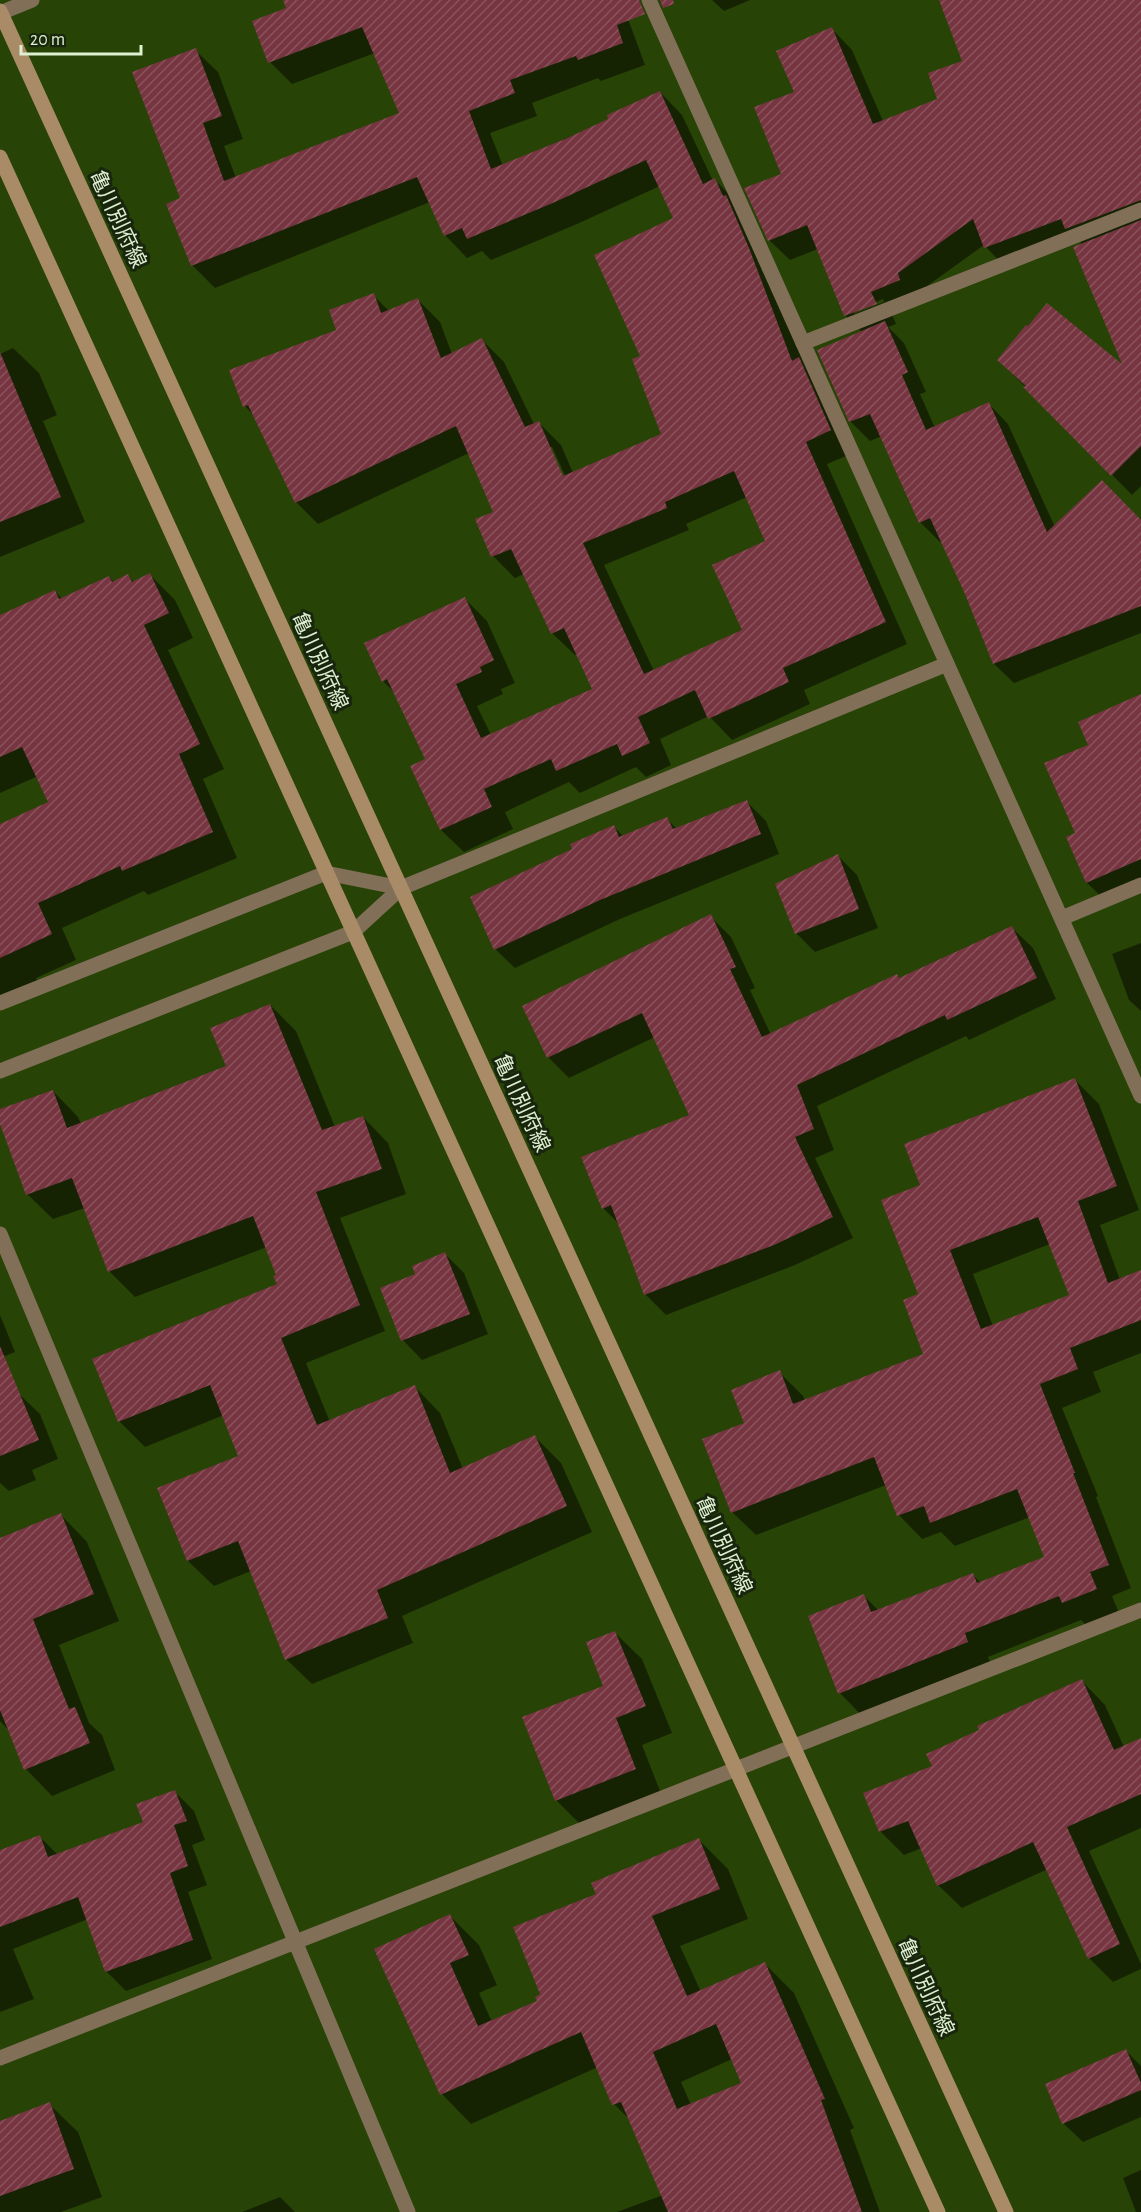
<svg xmlns="http://www.w3.org/2000/svg" width="1141" height="2212" viewBox="0 0 1141 2212" font-family="'Alegreya Sans','Noto Sans JP',sans-serif">
	<defs>
		<pattern id="building-hatch" width="6" height="6" patternUnits="userSpaceOnUse" patternTransform="scale(1.5)"><rect width="6" height="6" fill="#763540"/><path d="M-1 1l2-2M0 6l6-6M5 7l2-2" fill="none" stroke="#89535b"/></pattern>
	</defs>
	<rect width="100%" height="100%" fill="#284306"/>
	<g fill="#0007" fill-rule="evenodd">
		<path d="M285,0H621L645,65L601,81L598,78L532,103L537,116L490,133L503,166L610,119L660,92L682,115L713,181L715,180L737,202L853,453L827,464L907,644L804,690L810,704L732,740L709,716L660,739L671,765L646,777L636,767L580,793L569,782L505,812L513,829L464,852L441,830L412,767L427,760L396,694L383,681L465,599L487,621L515,683L501,689L503,694L477,706L491,735L594,690L577,654L575,655L552,633L524,574L515,578L493,556L495,512L469,453L318,524L296,502L255,417L245,406L338,330L373,295L389,311L418,300L440,322L452,354L482,340L504,362L534,424L538,422L561,445L573,473L663,435L642,357L675,219L660,186L577,224L491,260L482,251L467,258L445,235L430,202L215,288L192,265L182,199L195,50L218,72L243,139L224,146L236,178L401,113L375,53L292,84L270,62L288,9ZM549,447H552L568,482L565,483ZM747,497L767,542L744,631L654,671L604,565L689,530L686,524Z"/>
		<polygon points="712,0 750,0 724,11"/>
		<path d="M940,0H1141V486L1132,495L999,360L1126,369L1083,245L1078,240L1006,268L984,245L891,312L896,324L888,327L904,343L926,392L920,394L935,428L989,404L1008,424L1055,527L1141,522V633L1014,683L994,664L966,593L942,541L940,542L920,522L882,436L870,441L851,422L819,350L862,332L845,315L818,249L790,260L769,240L783,175L795,93L832,29L852,50L883,121L939,100L963,62ZM883,299L884,302L854,314V311Z"/>
		<polygon points="13,348 39,373 57,415 43,421 85,522 0,557 0,354"/>
		<polygon points="150,575 175,600 193,638 168,650 224,769 203,779 237,858 148,895 144,891 62,928 76,960 36,978 38,982 0,998 0,825 50,803 38,776 0,793 0,617 55,591 62,599 109,577 114,582 128,576 134,582"/>
		<polygon points="1141,696 1141,887 1107,902 1087,883 1068,838 1077,834 1090,746"/>
		<polygon points="747,802 766,821 779,854 620,919 515,968 495,949 574,850 614,827 624,837 667,819 677,829"/>
		<polygon points="838,856 857,875 878,928 815,952 796,933"/>
		<polygon points="710,916 731,937 755,988 750,990 771,1035 897,976 901,979 1012,928 1033,948 1056,999 969,1040 966,1036 817,1106 834,1150 815,1158 853,1238 795,1265 666,1315 645,1294 621,1226 603,1208 691,1116 655,1037 569,1078 548,1057"/>
		<polygon points="1141,943 1141,1011 1129,1000 1112,954"/>
		<polygon points="270,1005 296,1031 335,1127 363,1117 388,1143 406,1194 340,1218 385,1331 306,1363 330,1422 415,1387 440,1413 463,1469 535,1437 561,1463 592,1532 402,1616 413,1643 312,1684 286,1659 251,1571 214,1586 188,1561 240,1457 224,1415 145,1447 119,1421 279,1285 278,1275 267,1247 135,1297 110,1272 85,1208 53,1219 27,1194 0,1120 0,1111 53,1091 78,1117 81,1124 228,1067"/>
		<path d="M1075,1080L1099,1104L1139,1210L1100,1225L1120,1280L1141,1272V1353L1093,1372L1101,1392L1062,1408L1098,1496L1096,1497L1131,1588L1112,1596L1119,1613L1087,1626L1081,1620L988,1657L991,1665L863,1717L840,1693L864,1596L879,1611L972,1574L981,1583L1046,1558L1030,1517L955,1546L941,1532L922,1539L899,1515L886,1485L756,1535L732,1512L746,1424L779,1372L803,1396L805,1401L925,1354L920,1295L922,1186ZM1050,1244L1071,1296L993,1326L973,1274Z"/>
		<polygon points="445,1254 464,1273 488,1334 422,1360 403,1340 416,1274"/>
		<polygon points="0,1315 15,1352 0,1358"/>
		<polygon points="20,1395 40,1414 58,1459 32,1470 36,1480 9,1491 0,1483 0,1403"/>
		<polygon points="61,1515 87,1542 119,1621 59,1645 89,1723 102,1735 115,1770 52,1796 26,1769 11,1733 0,1721 0,1540"/>
		<polygon points="615,1633 642,1659 672,1733 642,1745 662,1796 583,1827 556,1800 605,1686"/>
		<polygon points="1082,1681 1105,1705 1124,1747 1141,1740 1141,1828 1089,1851 1141,1964 1141,1969 1113,1982 1089,1958 1048,1869 962,1908 938,1885 922,1848 904,1855 880,1831 934,1767"/>
		<polygon points="174,1791 194,1811 205,1840 192,1845 207,1885 188,1892 212,1959 126,1991 106,1971 88,1919 13,1949 34,1999 0,2012 0,1852 39,1836 58,1855 145,1823"/>
		<path d="M699,1840L728,1869L748,1919L680,1946L701,1992L765,1964L794,1993L854,2128L850,2130L880,2212H617L663,2195L631,2121L614,2104L598,2067L471,2124L442,2094L376,1950L450,1916L479,1945L497,1985L479,1993L492,2022L539,2002L597,1895ZM732,2059L743,2084L691,2105L681,2082Z"/>
		<polygon points="1126,2051 1141,2066 1141,2117 1083,2142 1063,2123"/>
		<polygon points="49,2104 78,2132 102,2197 61,2212 0,2212 0,2122"/>
		<polygon points="1141,2170 1141,2212 1136,2212 1123,2178"/>
		<polygon points="280,2197 295,2212 242,2212"/>
	</g>
	<g fill="url(#building-hatch)" fill-rule="evenodd">
		<path d="M283,0H639L645,14L617,25L623,43L578,60L576,56L510,80L515,93L469,111L491,169L565,139L608,119L607,115L660,91L703,184L715,178L723,196L726,195L749,248L792,361L799,357L831,430L806,442L886,622L783,668L789,682L708,719L695,690L638,717L650,743L622,756L617,744L556,771L551,759L484,789L492,807L440,830L410,766L425,759L387,679L382,682L364,643L465,597L494,660L480,667L482,672L456,684L481,738L592,689L564,628L551,634L511,549L491,557L475,519L493,512L456,426L295,503L248,405L243,407L229,370L336,330L329,310L374,293L381,313L418,298L441,358L482,338L525,427L539,421L563,476L661,434L632,359L640,356L594,255L673,218L646,160L555,202L467,239L462,228L444,236L417,177L191,266L166,204L180,198L132,72L196,48L222,116L203,123L224,181L399,113L362,27L268,63L252,21L286,8ZM734,471L765,541L712,565L742,630L644,674L583,543L667,508L665,502Z"/>
		<polygon points="660,0 673,0 674,4 663,8"/>
		<polygon points="939,0 1141,0 1141,200 1065,229 1061,219 984,248 973,219 898,273 900,280 871,292 877,304 844,316 807,225 768,241 744,188 781,174 754,107 794,92 776,51 832,27 873,124 937,99 928,73 962,61"/>
		<polygon points="1141,220 1141,446 1111,476 1023,387 1026,386 997,360 1026,325 1028,326 1047,303 1122,364 1073,247"/>
		<polygon points="885,321 908,372 902,375 926,430 989,402 1047,532 1102,480 1141,520 1141,606 993,664 965,594 930,518 919,523 870,414 849,422 817,350"/>
		<polygon points="0,352 61,497 0,522"/>
		<polygon points="150,573 169,613 144,625 200,744 179,754 213,832 122,871 120,866 38,903 52,934 0,958 0,824 48,802 22,747 0,757 0,615 55,590 59,599 109,576 112,582 128,574 132,582"/>
		<polygon points="1141,694 1141,859 1086,883 1066,837 1075,833 1044,763 1088,745 1078,722"/>
		<polygon points="747,800 761,834 600,900 494,950 470,897 572,849 570,844 614,825 619,837 667,817 673,829"/>
		<polygon points="838,854 859,909 795,934 775,884"/>
		<polygon points="711,914 736,967 730,969 762,1037 897,974 899,978 1012,926 1037,978 947,1020 945,1015 797,1085 814,1129 795,1137 833,1217 774,1245 644,1295 611,1205 602,1209 581,1157 689,1115 642,1013 547,1058 522,1006"/>
		<polygon points="270,1004 322,1130 363,1116 382,1169 316,1192 360,1305 281,1338 317,1425 415,1385 450,1473 535,1435 567,1506 377,1590 388,1618 285,1660 238,1541 187,1561 157,1488 238,1456 210,1385 118,1422 92,1359 277,1284 273,1276 276,1275 253,1216 108,1272 72,1178 26,1195 0,1124 0,1109 53,1090 67,1128 226,1066 210,1028"/>
		<path d="M1075,1078L1117,1186L1078,1201L1108,1283L1141,1270V1320L1070,1348L1078,1369L1040,1384L1075,1473H1073L1109,1565L1090,1572L1097,1589L1062,1603L1059,1596L965,1633L968,1642L838,1694L808,1616L864,1594L871,1612L973,1573L977,1583L1044,1557L1017,1489L930,1523L924,1506L897,1516L874,1457L731,1513L702,1439L744,1423L731,1390L780,1370L793,1404L923,1354L903,1300L918,1294L881,1200L920,1185L904,1144ZM1038,1217L1069,1295L981,1329L950,1250Z"/>
		<polygon points="445,1252 470,1314 401,1341 380,1288 415,1274 412,1266"/>
		<polygon points="0,1346 39,1440 0,1456"/>
		<polygon points="61,1513 94,1594 33,1619 69,1709 75,1707 90,1743 24,1770 0,1710 0,1538"/>
		<polygon points="615,1631 646,1706 616,1718 636,1769 555,1801 522,1717 603,1686 586,1642"/>
		<polygon points="1082,1679 1114,1750 1141,1738 1141,1794 1067,1827 1120,1944 1088,1959 1033,1842 937,1886 908,1821 879,1832 863,1793 932,1766 926,1754 979,1730 977,1726"/>
		<polygon points="175,1790 187,1821 174,1825 188,1866 170,1873 193,1940 105,1972 78,1897 0,1927 0,1850 40,1835 48,1857 143,1822 136,1804"/>
		<path d="M699,1838L720,1889L652,1916L687,1996L765,1962L825,2099L821,2100L862,2212H668L621,2102L612,2105L581,2032L440,2095L374,1949L450,1914L469,1955L450,1963L478,2026L537,2001L535,1997L540,1994L513,1927L596,1894L591,1883ZM716,2024L741,2083L677,2109L653,2052Z"/>
		<polygon points="1126,2049 1141,2083 1141,2090 1062,2124 1045,2084"/>
		<polygon points="50,2102 74,2169 0,2196 0,2121"/>
	</g>
	<g fill="none" stroke-linecap="round" stroke-linejoin="round">
		<g stroke="#826f58" stroke-width="15">
			<polyline points="649,0 1141,1096"/>
			<polyline points="803,343 1141,210"/>
			<polyline points="0,1003 326,873 401,888"/>
			<polyline points="0,1071 353,932 401,888"/>
			<polyline points="0,2058 1141,1610"/>
		</g>
		<g stroke="#826f58" stroke-width="15">
			<polyline points="0,13 32,0"/>
			<polyline points="401,888 947,664"/>
			<polyline points="1062,918 1141,885"/>
			<polyline points="0,1234 408,2212"/>
		</g>
		<g stroke="#a98b68" stroke-width="15">
			<polyline points="0,11 1006,2212"/>
			<polyline points="0,157 938,2212"/>
		</g>
	</g>
	<g text-anchor="middle" stroke-width="6" stroke-linejoin="round" paint-order="stroke">
		<g font-size="21" fill="#def0d0" stroke="#19260e">
			<text transform="translate(118 219) rotate(65)" y="7">亀川別府線</text>
			<text transform="translate(320 661) rotate(65)" y="7">亀川別府線</text>
			<text transform="translate(522 1103) rotate(65)" y="7">亀川別府線</text>
			<text transform="translate(724 1545) rotate(65)" y="7">亀川別府線</text>
			<text transform="translate(926 1987) rotate(65)" y="7">亀川別府線</text>
		</g>
	</g>
	<path d="M21 45v9h120v-9" fill="none" stroke="#def0d0" stroke-width="3"/>
	<text x="30" y="45" font-size="18" fill="#def0d0" stroke="#19260e" stroke-width="4.5" paint-order="stroke">20 m</text>
</svg>
